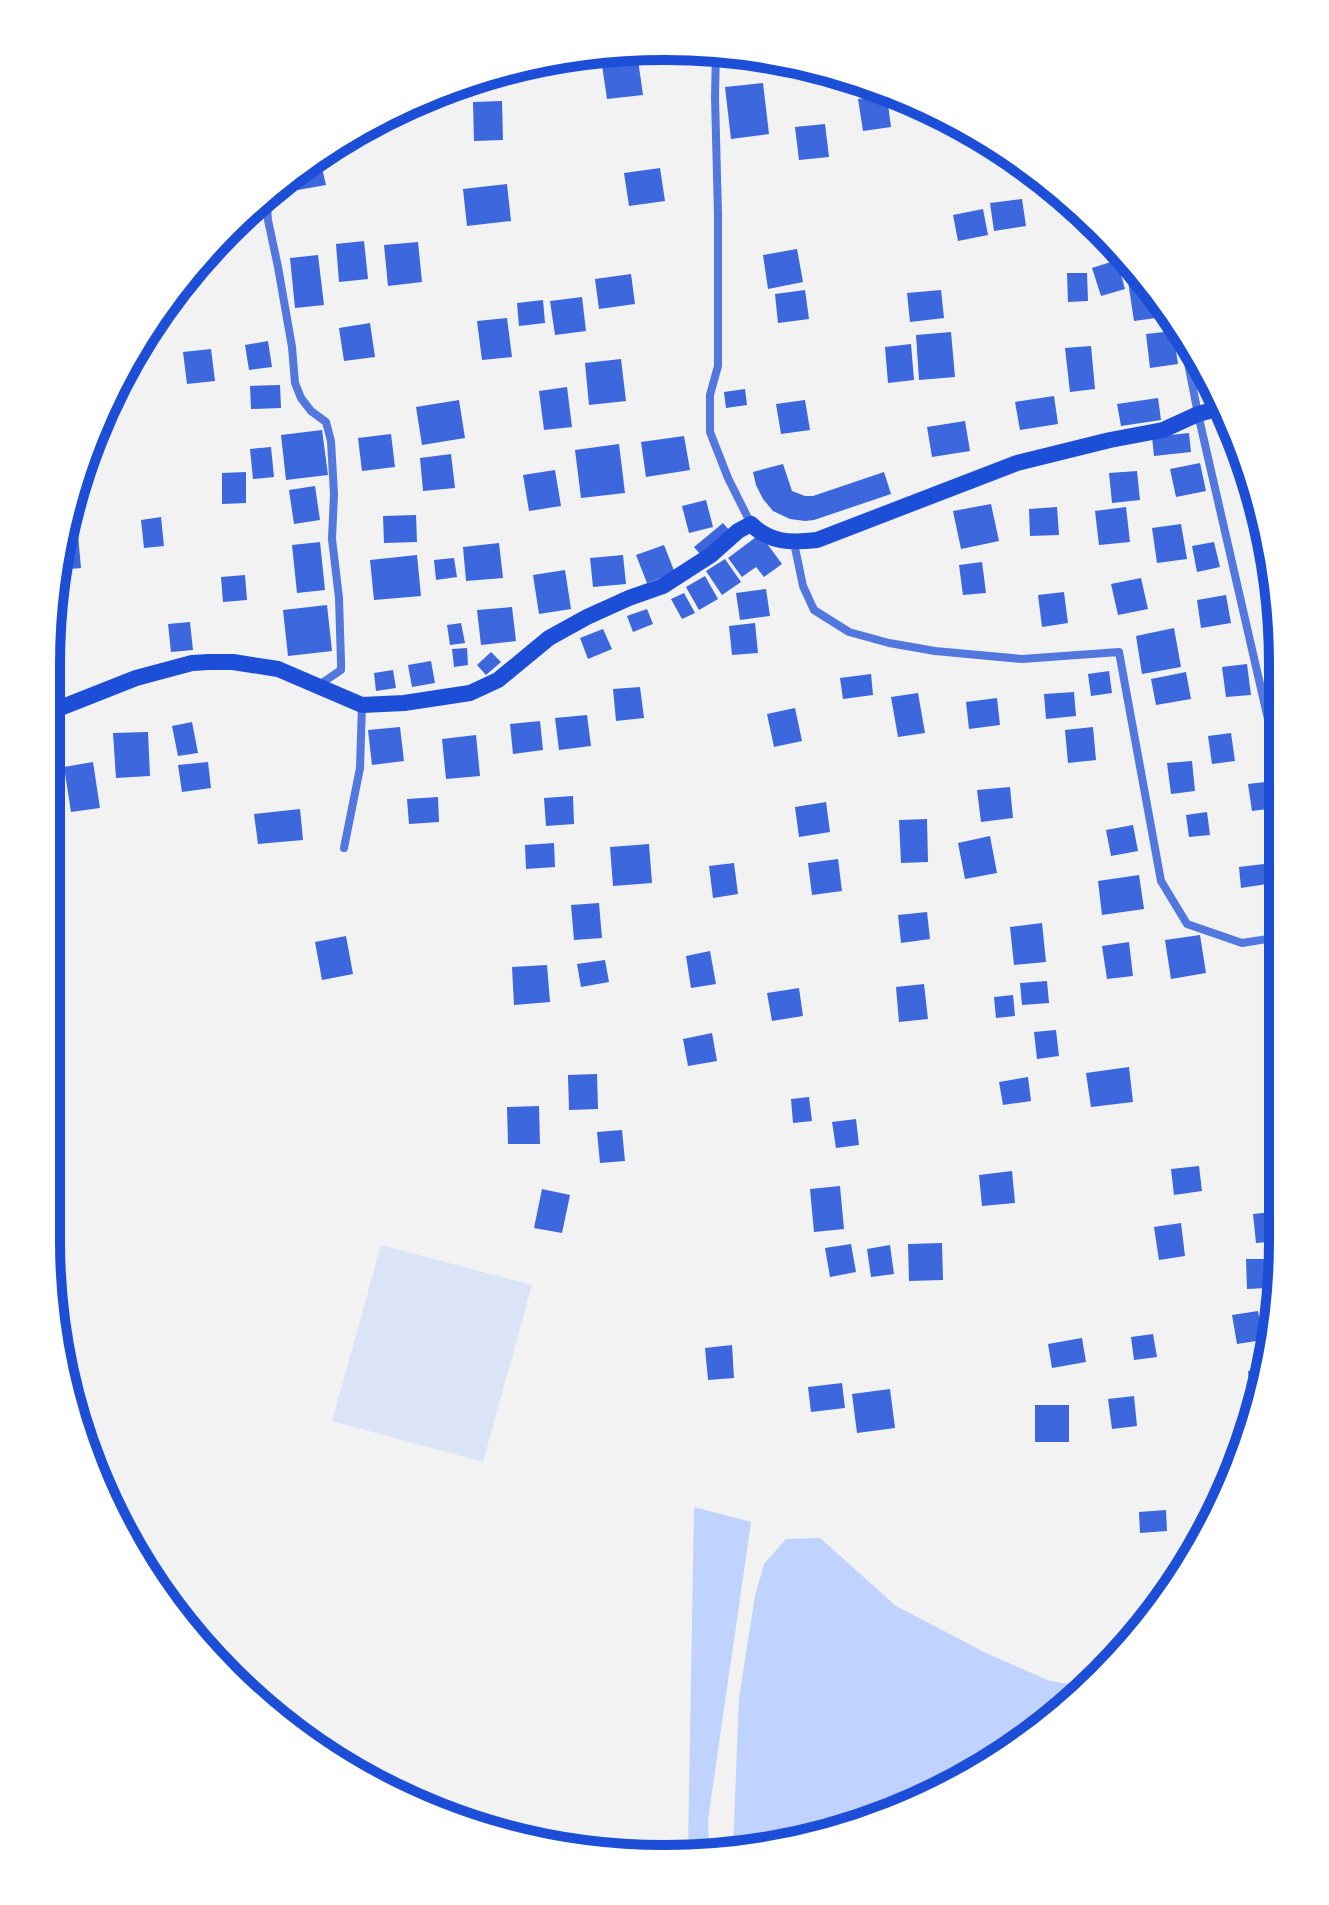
<svg xmlns="http://www.w3.org/2000/svg" width="1329" height="1905" viewBox="0 0 1329 1905" font-family="'PT Sans',sans-serif">
	<rect width="100%" height="100%" fill="#f2f2f2"/>
	<polygon fill="#dbe4f7" points="381,1245 532,1285 483,1462 332,1421"/>
	<g fill="#bfd3fe">
		<polygon points="694,1507 751,1522 708,1820 709,1850 688,1850"/>
		<polygon points="820,1538 896,1606 988,1654 1050,1681 1089,1687 1073,1705 938,1795 785,1847 733,1849 739,1698 755,1596 764,1564 786,1539"/>
	</g>
	<g fill="#3d67dc">
		<polygon points="637,53 643,95 607,99 601,58"/>
		<polygon points="763,83 769,134 731,139 725,87"/>
		<polygon points="887,96 891,127 863,131 858,99"/>
		<polygon points="502,101 503,140 474,141 473,102"/>
		<polygon points="825,124 829,157 799,160 795,127"/>
		<polygon points="319,155 326,185 298,190 294,173"/>
		<polygon points="660,168 665,201 629,206 624,173"/>
		<polygon points="507,184 511,221 467,226 463,189"/>
		<polygon points="1022,199 1026,226 994,231 990,203"/>
		<polygon points="983,209 988,235 958,241 953,215"/>
		<polygon points="364,241 368,279 339,282 336,244"/>
		<polygon points="418,242 422,282 388,286 384,245"/>
		<polygon points="797,249 803,282 768,289 763,255"/>
		<polygon points="318,255 324,305 295,308 290,258"/>
		<polygon points="1117,260 1125,289 1101,296 1092,268"/>
		<polygon points="1067,273 1087,273 1088,301 1068,302"/>
		<polygon points="631,274 635,304 599,309 595,279"/>
		<polygon points="1144,279 1160,303 1163,317 1134,321 1128,281"/>
		<polygon points="805,290 809,319 778,323 775,294"/>
		<polygon points="941,290 944,318 910,322 907,293"/>
		<polygon points="582,297 586,331 555,335 550,301"/>
		<polygon points="543,300 545,323 519,326 517,303"/>
		<polygon points="507,318 512,357 482,360 477,321"/>
		<polygon points="370,323 375,357 344,361 339,328"/>
		<polygon points="1173,331 1178,364 1150,368 1146,334"/>
		<polygon points="951,332 955,377 919,380 916,335"/>
		<polygon points="268,341 272,367 249,370 245,345"/>
		<polygon points="911,344 914,380 888,383 885,347"/>
		<polygon points="1091,346 1095,389 1070,392 1065,348"/>
		<polygon points="211,349 215,381 187,384 183,352"/>
		<polygon points="621,359 626,401 589,405 585,363"/>
		<polygon points="280,385 281,408 251,409 250,386"/>
		<polygon points="567,387 572,427 544,430 539,391"/>
		<polygon points="745,389 747,405 726,408 724,392"/>
		<polygon points="1054,396 1058,424 1020,430 1015,402"/>
		<polygon points="1158,398 1161,420 1121,426 1117,404"/>
		<polygon points="459,400 465,438 422,445 416,407"/>
		<polygon points="805,400 810,430 781,434 776,404"/>
		<polygon points="965,421 970,451 932,457 927,427"/>
		<polygon points="322,430 328,475 286,480 281,435"/>
		<polygon points="1189,433 1191,452 1154,456 1152,437"/>
		<polygon points="391,434 395,467 362,471 358,438"/>
		<polygon points="684,436 690,470 646,477 641,442"/>
		<polygon points="619,444 625,493 581,498 575,450"/>
		<polygon points="271,447 274,477 253,479 250,449"/>
		<polygon points="451,454 455,488 423,491 420,458"/>
		<polygon points="1200,463 1206,491 1176,497 1170,469"/>
		<polygon points="783,464 792,491 805,496 813,496 884,472 891,494 814,520 805,521 790,519 773,511 763,499 756,485 753,472"/>
		<polygon points="555,470 561,506 529,511 523,475"/>
		<polygon points="1137,471 1140,500 1112,503 1109,473"/>
		<polygon points="246,472 246,503 222,504 222,473"/>
		<polygon points="315,486 320,520 294,524 289,490"/>
		<polygon points="706,500 713,527 689,533 682,506"/>
		<polygon points="991,504 999,541 961,549 953,511"/>
		<polygon points="1057,507 1059,535 1030,536 1029,509"/>
		<polygon points="1126,507 1130,542 1099,545 1095,511"/>
		<polygon points="416,515 417,542 384,543 383,516"/>
		<polygon points="161,517 164,546 144,548 141,520"/>
		<polygon points="723,523 729,530 701,555 694,547"/>
		<polygon points="1181,524 1187,559 1157,563 1152,528"/>
		<polygon points="78,534 81,568 58,570 58,543 61,536"/>
		<polygon points="760,534 782,564 764,577 756,567 742,577 728,558"/>
		<polygon points="320,542 325,590 297,593 292,545"/>
		<polygon points="1214,542 1220,567 1197,572 1192,546"/>
		<polygon points="499,543 503,578 466,581 463,547"/>
		<polygon points="664,545 675,573 647,583 636,555"/>
		<polygon points="417,555 421,596 374,600 370,560"/>
		<polygon points="623,555 626,584 593,587 590,558"/>
		<polygon points="454,558 457,577 436,580 434,560"/>
		<polygon points="725,559 741,582 722,595 706,571"/>
		<polygon points="982,562 986,593 963,595 959,565"/>
		<polygon points="565,570 571,609 539,614 533,575"/>
		<polygon points="245,575 247,600 223,602 221,577"/>
		<polygon points="705,576 718,599 699,610 686,587"/>
		<polygon points="1141,578 1148,609 1118,615 1111,584"/>
		<polygon points="766,589 770,616 740,620 736,593"/>
		<polygon points="1064,592 1068,623 1042,627 1038,595"/>
		<polygon points="684,593 695,613 682,619 671,599"/>
		<polygon points="1226,595 1231,623 1201,628 1197,600"/>
		<polygon points="327,605 332,651 288,656 283,610"/>
		<polygon points="512,607 516,641 481,645 477,610"/>
		<polygon points="647,609 653,624 633,632 627,616"/>
		<polygon points="190,622 193,650 171,652 168,624"/>
		<polygon points="461,623 465,643 450,645 447,625"/>
		<polygon points="755,623 758,653 732,655 729,626"/>
		<polygon points="1174,628 1181,667 1142,674 1136,636"/>
		<polygon points="603,629 612,649 588,659 580,638"/>
		<polygon points="467,648 468,665 454,667 452,649"/>
		<polygon points="491,652 501,662 486,675 477,665"/>
		<polygon points="431,661 435,683 412,687 408,665"/>
		<polygon points="1247,664 1251,695 1226,697 1222,667"/>
		<polygon points="393,670 396,688 376,691 374,673"/>
		<polygon points="1109,671 1112,693 1091,696 1088,674"/>
		<polygon points="1186,672 1191,699 1156,705 1151,679"/>
		<polygon points="871,674 873,695 843,699 840,678"/>
		<polygon points="640,687 644,718 616,721 613,689"/>
		<polygon points="1074,692 1076,716 1046,719 1044,694"/>
		<polygon points="918,693 925,733 898,737 891,697"/>
		<polygon points="997,698 1000,725 969,729 966,702"/>
		<polygon points="795,708 802,741 774,747 767,714"/>
		<polygon points="587,715 591,746 559,750 555,718"/>
		<polygon points="540,721 543,750 513,754 510,724"/>
		<polygon points="192,722 198,753 178,756 172,726"/>
		<polygon points="400,727 404,761 372,765 368,730"/>
		<polygon points="1093,727 1096,760 1068,763 1065,730"/>
		<polygon points="148,732 150,776 116,778 113,733"/>
		<polygon points="1231,733 1235,761 1212,764 1208,736"/>
		<polygon points="476,735 480,776 446,779 442,739"/>
		<polygon points="1192,761 1195,791 1171,794 1167,763"/>
		<polygon points="93,762 100,808 71,812 64,767"/>
		<polygon points="208,762 211,788 182,792 178,765"/>
		<polygon points="1274,781 1277,808 1252,811 1248,784"/>
		<polygon points="1010,787 1013,818 981,822 977,790"/>
		<polygon points="573,796 574,824 546,826 544,798"/>
		<polygon points="438,797 439,822 409,824 407,799"/>
		<polygon points="826,802 830,832 799,837 795,807"/>
		<polygon points="300,809 303,840 258,844 254,814"/>
		<polygon points="1207,812 1210,835 1189,837 1186,815"/>
		<polygon points="927,819 928,862 901,863 899,820"/>
		<polygon points="1133,825 1138,851 1111,856 1106,830"/>
		<polygon points="990,836 997,873 965,879 958,843"/>
		<polygon points="554,843 555,867 526,869 525,845"/>
		<polygon points="649,844 652,883 613,886 610,847"/>
		<polygon points="838,859 842,891 812,895 808,863"/>
		<polygon points="734,863 738,894 713,898 709,866"/>
		<polygon points="1264,864 1267,884 1241,888 1239,867"/>
		<polygon points="1139,875 1144,909 1102,915 1098,881"/>
		<polygon points="599,903 602,938 574,940 571,905"/>
		<polygon points="927,912 930,939 901,943 898,915"/>
		<polygon points="1042,923 1046,962 1014,965 1010,927"/>
		<polygon points="1200,935 1206,973 1171,979 1165,940"/>
		<polygon points="346,936 353,974 322,980 315,942"/>
		<polygon points="1129,942 1133,976 1107,979 1102,946"/>
		<polygon points="710,951 716,984 691,988 686,956"/>
		<polygon points="605,960 609,982 581,987 577,964"/>
		<polygon points="547,965 550,1002 514,1005 512,967"/>
		<polygon points="1047,981 1049,1003 1022,1005 1020,983"/>
		<polygon points="924,984 928,1019 899,1022 896,987"/>
		<polygon points="799,988 803,1016 772,1021 767,993"/>
		<polygon points="1013,995 1015,1016 996,1018 994,997"/>
		<polygon points="1056,1030 1059,1056 1037,1059 1034,1032"/>
		<polygon points="712,1033 717,1061 688,1066 683,1039"/>
		<polygon points="1129,1067 1133,1102 1091,1107 1086,1073"/>
		<polygon points="597,1074 598,1109 569,1110 568,1075"/>
		<polygon points="1028,1077 1031,1101 1003,1105 999,1082"/>
		<polygon points="809,1097 812,1121 793,1123 791,1099"/>
		<polygon points="539,1106 540,1144 508,1144 507,1107"/>
		<polygon points="856,1119 859,1145 836,1148 832,1122"/>
		<polygon points="622,1130 625,1161 600,1163 597,1132"/>
		<polygon points="1199,1166 1202,1191 1174,1195 1171,1169"/>
		<polygon points="1012,1171 1015,1203 982,1206 979,1175"/>
		<polygon points="840,1186 844,1229 814,1232 810,1189"/>
		<polygon points="542,1189 570,1195 562,1233 534,1228"/>
		<polygon points="1281,1211 1281,1241 1256,1243 1253,1214"/>
		<polygon points="1181,1223 1185,1256 1159,1260 1154,1227"/>
		<polygon points="942,1243 943,1280 909,1281 908,1244"/>
		<polygon points="851,1244 856,1272 830,1277 825,1248"/>
		<polygon points="890,1245 894,1274 871,1277 867,1249"/>
		<polygon points="1282,1253 1282,1280 1280,1289 1277,1289 1272,1254"/>
		<polygon points="1246,1259 1266,1259 1267,1288 1247,1289"/>
		<polygon points="1258,1311 1263,1340 1237,1344 1232,1315"/>
		<polygon points="1153,1334 1157,1357 1134,1360 1131,1337"/>
		<polygon points="1082,1338 1086,1362 1052,1368 1048,1344"/>
		<polygon points="732,1345 734,1378 708,1380 705,1348"/>
		<polygon points="1267,1369 1261,1403 1251,1404 1248,1371"/>
		<polygon points="842,1383 845,1408 811,1412 808,1387"/>
		<polygon points="890,1389 895,1428 857,1433 852,1394"/>
		<polygon points="1134,1396 1137,1426 1112,1429 1108,1399"/>
		<rect x="1035" y="1405" width="34" height="37"/>
		<polygon points="1166,1510 1167,1531 1140,1533 1139,1512"/>
	</g>
	<g fill="none" stroke-linecap="round" stroke-linejoin="round">
		<g stroke="#5277de" stroke-width="8">
			<polyline points="716,49 715,97 718,215 718,366 710,395 710,432 728,478 751,524"/>
			<polyline points="266,193 268,220 278,267 292,347 295,383 301,398 311,411 326,422 331,441 334,494 332,539 339,598 341,662 341,670 319,685"/>
			<polyline points="1183,337 1198,414 1279,767"/>
			<polyline points="794,543 803,586 814,610 849,632 889,643 935,651 1022,659 1119,652 1161,881 1187,924 1242,943 1280,937"/>
			<polyline points="344,848 360,768 362,705"/>
		</g>
		<path stroke="#1d4ed8" stroke-width="16" d="M55,710L136,678L192,663L209,662H233L278,669L362,705L404,703L470,693L498,680L549,638L587,617L629,598L663,586L711,555L738,531L751,524C770,543 791,543 817,540L1017,463L1110,440L1163,430L1198,414L1224,407"/>
	</g>
	<path d="M0 0H1329V1905H0ZM664 60H665A604 604 0 0 1 1269 664V1241A604 604 0 0 1 665 1845H664A604 604 0 0 1 60 1241V664A604 604 0 0 1 664 60Z" fill="#fff" fill-rule="evenodd"/>
	<path fill="none" stroke="#1d4ed8" stroke-width="10" d="M664 60H665A604 604 0 0 1 1269 664V1241A604 604 0 0 1 665 1845H664A604 604 0 0 1 60 1241V664A604 604 0 0 1 664 60Z"/>
</svg>
